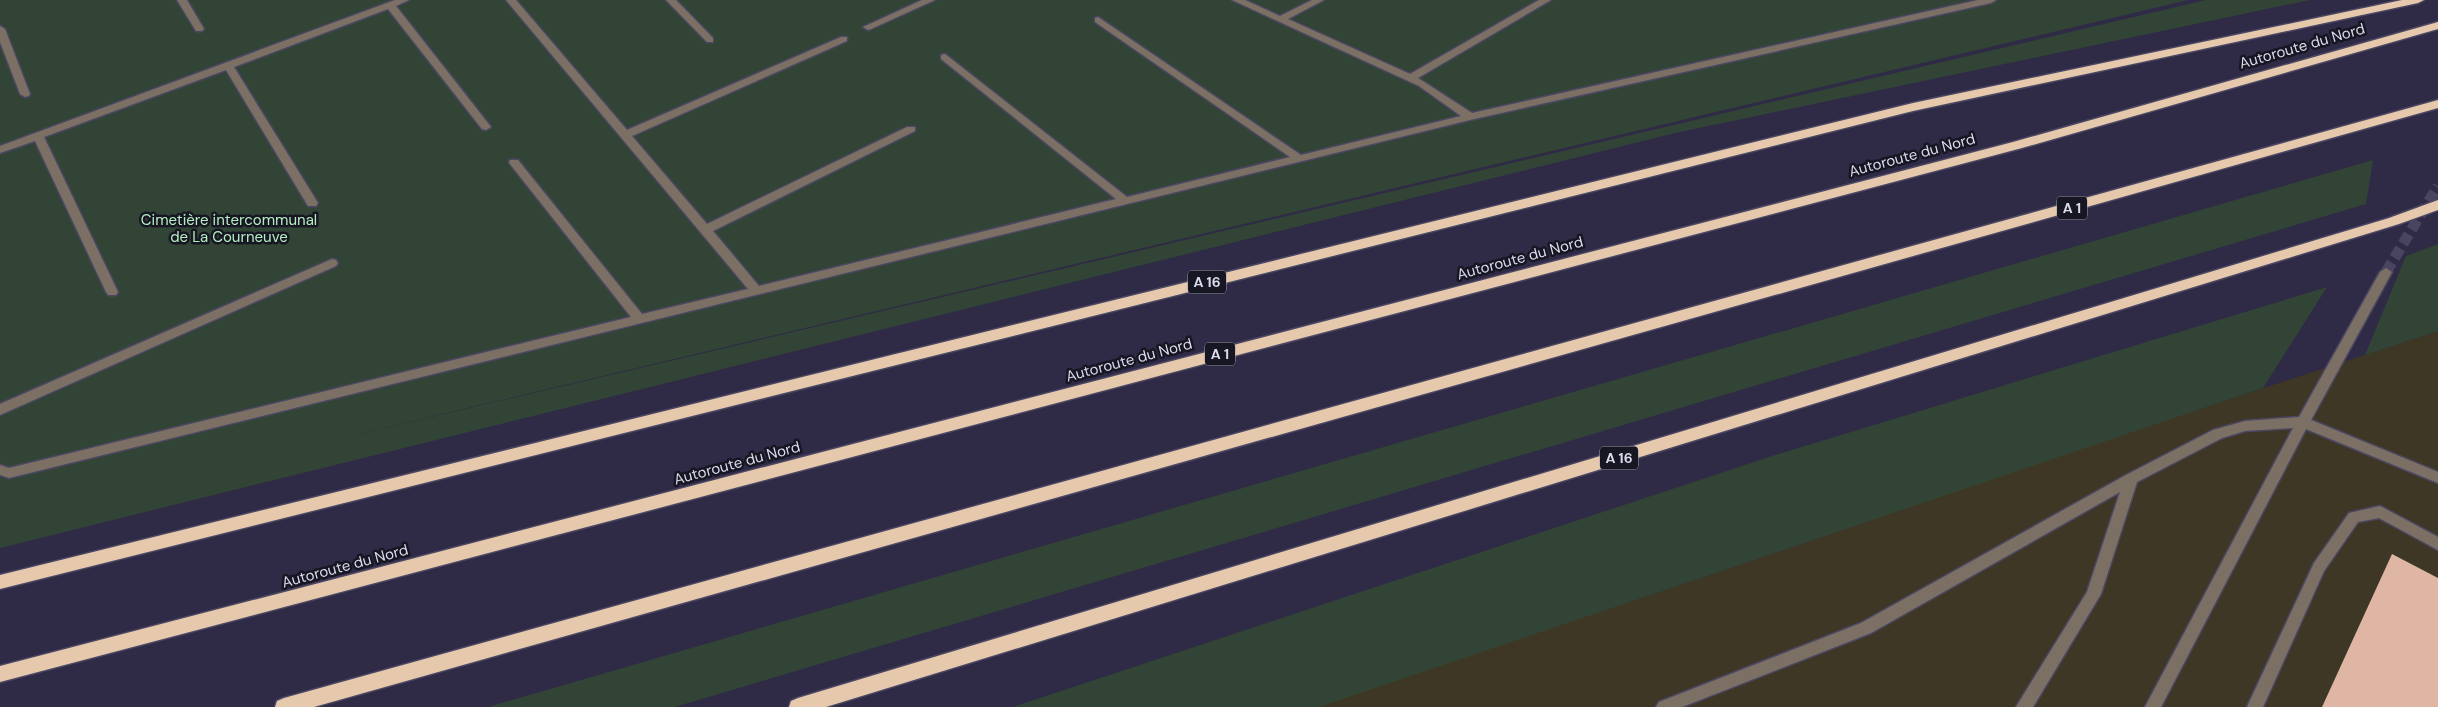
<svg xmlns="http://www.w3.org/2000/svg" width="2438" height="707" viewBox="0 0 2438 707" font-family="'DM Sans',sans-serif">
	<rect width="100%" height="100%" fill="#2f2b47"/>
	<polygon fill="#3e3725" points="2438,331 2438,707 1200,707 2178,416"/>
	<g fill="#324435">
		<polygon points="0,0 2188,0 304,447 2206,0 2310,0 1675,133 0,548"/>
		<polygon points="2373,160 2366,204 675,707 488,707"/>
		<polygon points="2438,244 2438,331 2365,355 2406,256"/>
		<polygon points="2327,287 2263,388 1319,707 1013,707 1772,456"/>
	</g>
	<polygon fill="#dfb5a4" points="2392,554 2438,578 2438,707 2322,707"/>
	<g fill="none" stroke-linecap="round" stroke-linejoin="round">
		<polyline stroke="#494560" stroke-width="11" stroke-dasharray="11 5.5" stroke-linecap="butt" points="2386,272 2438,186"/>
		<defs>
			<g id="minor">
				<polygon points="177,0 187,0 204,29 202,31 196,31"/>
				<polygon points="395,0 409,0 396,6 491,127 486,130 482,129 388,9 234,67 318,203 316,206 308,206 226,70 44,137 118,292 116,295 108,295 106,292 35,141 0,153 0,146"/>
				<polygon points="506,0 516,0 627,130 841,37 847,37 847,41 632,136 707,224 907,127 915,127 915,131 713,231 759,286 1116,199 941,59 941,55 945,54 1127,197 1290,157 1095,22 1095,18 1098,17 1301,155 1461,116 1419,86 1232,0 1245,0 1280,16 1312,0 1324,0 1288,19 1410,74 1539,0 1551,0 1418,78 1472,113 1978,0 1996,0 1991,3 1470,120 9,478 0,475 0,465 9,468 631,317 510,164 509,162 510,160 518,160 642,314 748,289"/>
				<polygon points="666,0 676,0 713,38 713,42 707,42"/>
				<polygon points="922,0 935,0 871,29 868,30 863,27"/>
				<polygon points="0,26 5,29 30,94 29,96 25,97 20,94 0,42"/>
				<polygon points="332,259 336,260 338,263 336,266 0,415 0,404"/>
				<polygon points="2386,268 2392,272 2311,420 2438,472 2438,483 2306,429 2161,707 2145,707 2293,428 2245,431 2222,438 2137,482 2101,594 2033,707 2016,707 2087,592 2120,492 1871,633 1682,707 1656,707 1659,702 1861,623 2126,475 2213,430 2245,421 2299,417 2380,272"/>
				<polygon points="2380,506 2438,537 2438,550 2379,518 2358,522 2324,571 2263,707 2247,707 2314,563 2349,513"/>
			</g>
			<g id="highway">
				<polygon points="2402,0 2424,0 2418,3 1913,111 0,589 0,575 1913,103"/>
				<polygon points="2438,22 2438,29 2022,148 0,682 0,666 2013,142"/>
				<polygon points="2438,100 2438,108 314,707 275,707 277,701 284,698"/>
				<polygon points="2438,200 2438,210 2399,224 826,707 789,707 791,701 798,698 2389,218"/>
			</g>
		</defs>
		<use href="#minor" stroke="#4b4762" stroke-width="3"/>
		<use href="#highway" stroke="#4b4762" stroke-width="3"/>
		<use href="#minor" fill="#7c7065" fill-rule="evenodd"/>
		<use href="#highway" fill="#e6c9ad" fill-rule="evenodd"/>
	</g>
	<g text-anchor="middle" stroke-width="5" stroke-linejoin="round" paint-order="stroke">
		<g fill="#171623" stroke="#a1a0b0" stroke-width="1">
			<rect x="2057" y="196.5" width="30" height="23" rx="4"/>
			<rect x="1188" y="270.5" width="38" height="23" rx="4"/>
			<rect x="1205" y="342.5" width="30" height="23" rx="4"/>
			<rect x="1600" y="446.5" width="38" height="23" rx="4"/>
		</g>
		<g font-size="14" font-weight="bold" fill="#dcdbed">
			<text x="2072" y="213">A 1</text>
			<text x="1207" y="287">A 16</text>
			<text x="1220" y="359">A 1</text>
			<text x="1619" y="463">A 16</text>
		</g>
		<g font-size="15" fill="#dcdbed" stroke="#171623">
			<text transform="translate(2302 46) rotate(-16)" y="5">Autoroute du Nord</text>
			<text transform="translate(1912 155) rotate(-15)" y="5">Autoroute du Nord</text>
			<text transform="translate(1520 258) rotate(-15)" y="5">Autoroute du Nord</text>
			<text transform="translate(1129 360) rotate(-15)" y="5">Autoroute du Nord</text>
			<text transform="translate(737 463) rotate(-15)" y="5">Autoroute du Nord</text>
			<text transform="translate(345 566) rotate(-15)" y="5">Autoroute du Nord</text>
		</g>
		<g font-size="15" fill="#b5edc0" stroke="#171623">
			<text x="229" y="225">Cimetière intercommunal<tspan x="229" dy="17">de La Courneuve</tspan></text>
		</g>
	</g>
</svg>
